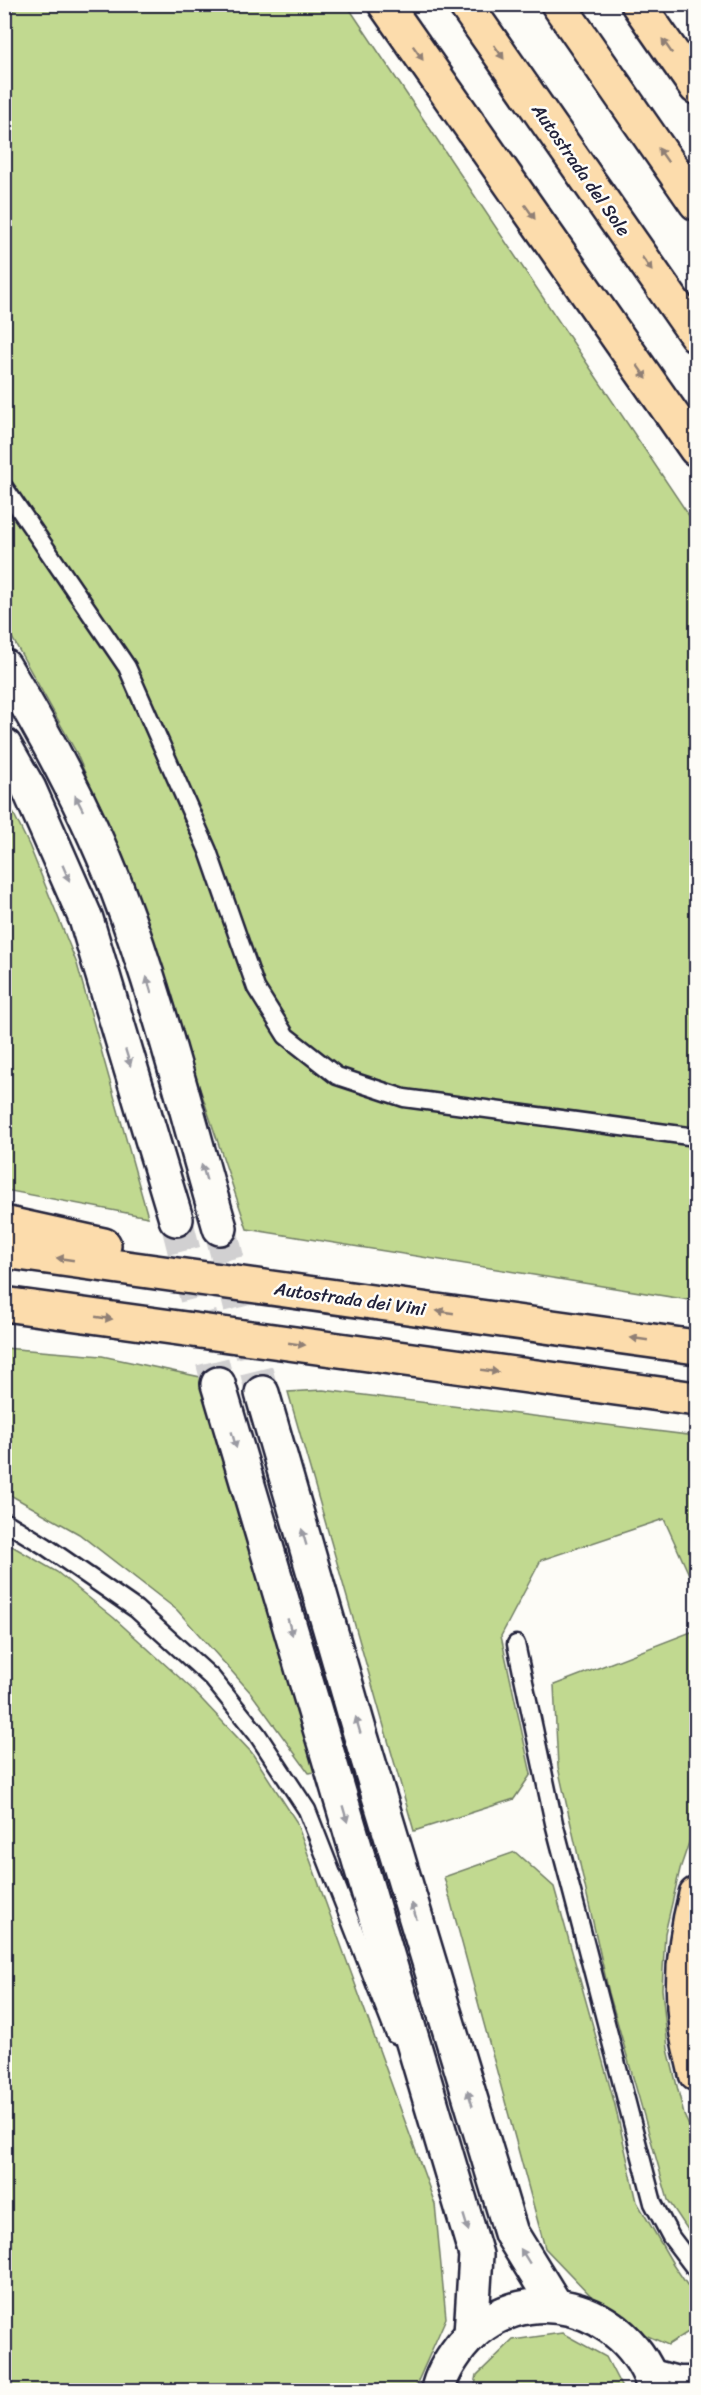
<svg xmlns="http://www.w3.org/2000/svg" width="701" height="2395" viewBox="0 0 701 2395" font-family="Sriracha,sans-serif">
	<rect width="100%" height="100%" fill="#fdfcf7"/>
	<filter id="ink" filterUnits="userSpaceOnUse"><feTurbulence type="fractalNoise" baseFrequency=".0167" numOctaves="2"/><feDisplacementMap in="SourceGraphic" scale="12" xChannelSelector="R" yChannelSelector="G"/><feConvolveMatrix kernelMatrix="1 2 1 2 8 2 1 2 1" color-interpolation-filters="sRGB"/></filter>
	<g filter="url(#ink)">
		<g fill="#c1d990" stroke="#727e66" stroke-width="1.5">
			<polygon points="29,4 347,5 696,526 696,1301 247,1229 129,877 76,752 5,625 4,13"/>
			<polygon points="4,794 29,845 77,964 148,1217 5,1190"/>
			<polygon points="4,1348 102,1356 205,1378 321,1771 309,1773 251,1693 177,1610 79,1534 5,1492"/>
			<polygon points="323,1390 696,1436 696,1590 664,1519 541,1560 501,1636 531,1774 514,1799 414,1831 288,1392"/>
			<polygon points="5,1542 57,1572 114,1618 191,1688 252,1753 296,1821 435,2204 446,2318 414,2390 5,2390"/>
			<polygon points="696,1630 696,1822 680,1869 665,1933 662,1989 668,2049 684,2115 696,2141 696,2242 668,2200 609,1993 558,1767 554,1685"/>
			<polygon points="515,1852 554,1887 615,2105 637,2202 673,2264 696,2298 696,2327 668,2345 616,2322 545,2248 444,1877"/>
			<polygon points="562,2333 606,2357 623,2390 474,2390 477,2375 513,2340"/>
		</g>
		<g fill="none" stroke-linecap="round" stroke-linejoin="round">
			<g stroke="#d1d0d1" stroke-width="33" stroke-dasharray="33 16" stroke-linecap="butt">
				<polyline points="176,1219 218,1384"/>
				<polyline points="220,1228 262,1393"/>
			</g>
			<defs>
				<g id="lane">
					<polyline points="4,487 127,667 208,851 256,988 286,1036 337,1076 404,1098 696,1137"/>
					<polyline points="4,1521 45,1546 136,1609 212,1678 257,1734 307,1810 395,2035"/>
					<polyline points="516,1644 554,1823 653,2203 671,2237 696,2270"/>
					<polyline points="645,2366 678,2375 696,2375"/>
					<polyline points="674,2390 696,2376"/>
				</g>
				<g id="secondary">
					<path d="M4,666C47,737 87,812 117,889C159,999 187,1115 220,1228"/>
					<polyline points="4,745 29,789 86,919 176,1219"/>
					<polyline points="218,1384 476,2255 471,2334"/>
					<polyline points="262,1393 360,1733 511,2233 556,2306"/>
					<path d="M438,2390C441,2374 451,2359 461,2346C520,2274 629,2304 655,2390"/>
				</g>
				<g id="highway">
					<polyline points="385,4 696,449"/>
					<polyline points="465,4 696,335"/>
					<polyline points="558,4 696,203"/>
					<polyline points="638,4 696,87"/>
					<polyline points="4,1223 104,1245"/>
					<polyline points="4,1251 696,1347"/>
					<polyline points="4,1304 696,1399"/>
					<path d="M696,1894C685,1937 680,1984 686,2028C688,2043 693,2059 696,2074"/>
				</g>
			</defs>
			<use href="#lane" stroke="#22223b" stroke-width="21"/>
			<use href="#secondary" stroke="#22223b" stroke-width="38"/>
			<use href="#highway" stroke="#22223b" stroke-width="38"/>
			<use href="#lane" stroke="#fdfcf7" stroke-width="16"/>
			<use href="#secondary" stroke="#fdfcf7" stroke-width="33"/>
			<use href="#highway" stroke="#fcdcac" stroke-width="33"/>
		</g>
		<defs><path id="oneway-solid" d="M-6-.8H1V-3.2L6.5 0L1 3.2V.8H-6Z" transform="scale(1.5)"/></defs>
		<g fill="#8f7f74">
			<use href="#oneway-solid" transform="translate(667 46) rotate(-125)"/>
			<use href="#oneway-solid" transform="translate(499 52) rotate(55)"/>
			<use href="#oneway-solid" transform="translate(418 53) rotate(55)"/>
			<use href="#oneway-solid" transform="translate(663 155) rotate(-125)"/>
			<use href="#oneway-solid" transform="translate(530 212) rotate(55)"/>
			<use href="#oneway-solid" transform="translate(647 264) rotate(55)"/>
			<use href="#oneway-solid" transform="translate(642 372) rotate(55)"/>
			<use href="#oneway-solid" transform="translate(65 1259) rotate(-172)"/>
			<use href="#oneway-solid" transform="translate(445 1312) rotate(-172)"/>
			<use href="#oneway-solid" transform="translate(104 1318) rotate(8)"/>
			<use href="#oneway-solid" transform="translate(639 1339) rotate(-172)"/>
			<use href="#oneway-solid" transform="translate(297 1344) rotate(8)"/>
			<use href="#oneway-solid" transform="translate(490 1371) rotate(8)"/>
		</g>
		<g fill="#9a9aa2">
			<use href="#oneway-solid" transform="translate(79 803) rotate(-117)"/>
			<use href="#oneway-solid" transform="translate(66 873) rotate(67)"/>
			<use href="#oneway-solid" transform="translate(149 985) rotate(-106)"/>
			<use href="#oneway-solid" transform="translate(128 1058) rotate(73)"/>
			<use href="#oneway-solid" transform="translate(204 1172) rotate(-106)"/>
			<use href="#oneway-solid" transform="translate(234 1440) rotate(74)"/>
			<use href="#oneway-solid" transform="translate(304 1537) rotate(-106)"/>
			<use href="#oneway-solid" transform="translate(290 1627) rotate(74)"/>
			<use href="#oneway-solid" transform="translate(358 1725) rotate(-106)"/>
			<use href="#oneway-solid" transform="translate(345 1814) rotate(74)"/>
			<use href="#oneway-solid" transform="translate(414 1911) rotate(-107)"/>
			<use href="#oneway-solid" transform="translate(470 2098) rotate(-107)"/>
			<use href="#oneway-solid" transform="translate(466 2223) rotate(73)"/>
			<use href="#oneway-solid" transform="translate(525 2256) rotate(-122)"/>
		</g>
	</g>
	<g text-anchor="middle" stroke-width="5" stroke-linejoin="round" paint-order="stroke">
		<g font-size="18" fill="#22223b" stroke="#fdfcf7">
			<text transform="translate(581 170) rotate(55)" y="6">Autostrada del Sole</text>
			<text transform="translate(350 1299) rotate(8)" y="6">Autostrada dei Vini</text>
		</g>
	</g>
	<rect width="701" height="2395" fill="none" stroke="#fdfcf7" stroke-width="24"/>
	<rect x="12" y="12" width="677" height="2371" fill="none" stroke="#22223b" stroke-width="2" filter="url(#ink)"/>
</svg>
